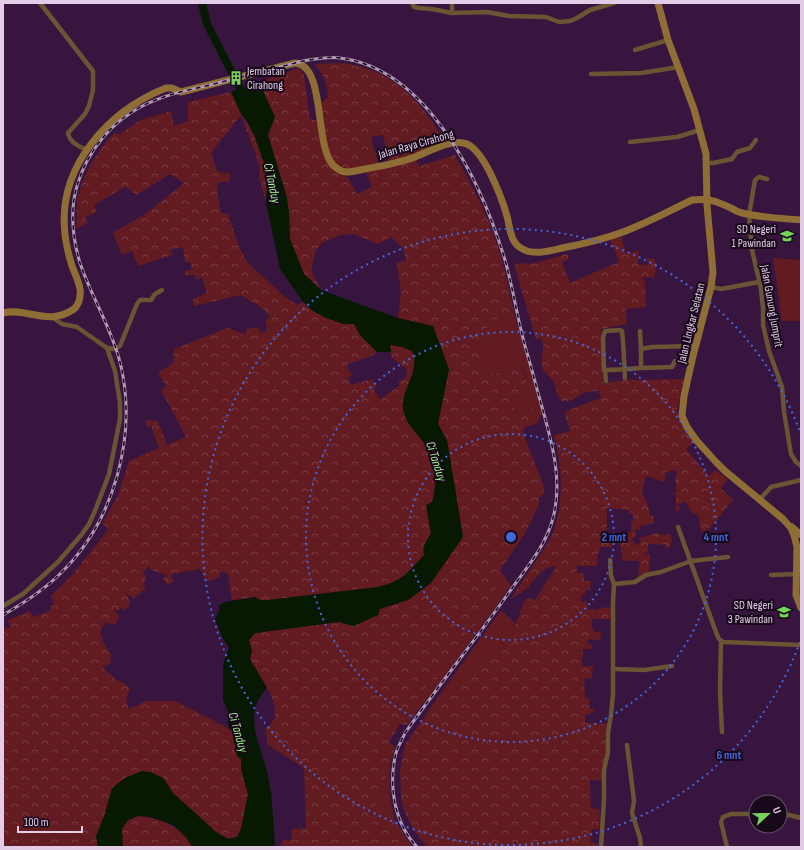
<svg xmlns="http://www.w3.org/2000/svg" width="804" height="850" viewBox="0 0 804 850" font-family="'Sofia Sans Condensed',sans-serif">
	<defs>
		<pattern id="forest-crowns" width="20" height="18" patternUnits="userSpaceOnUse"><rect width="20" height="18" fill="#621b21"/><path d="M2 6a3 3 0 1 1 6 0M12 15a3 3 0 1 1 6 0" fill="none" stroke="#783b41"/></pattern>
	</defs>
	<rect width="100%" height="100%" fill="#37153f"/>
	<g fill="#621b21">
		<polygon points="374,148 379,165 362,168 359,153"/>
		<polygon points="773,258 801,260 801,321 782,321"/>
		<path d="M514,313L543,415L539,416L538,413H516L512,405L520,397L527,377L524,370L518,366C511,367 502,373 496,373C489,374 481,369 475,365L481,349L485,330L494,320Z"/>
		<polygon points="504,576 511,586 441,681 417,711 413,708 431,679 437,678 451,656 479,620"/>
		<polygon points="501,610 516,624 509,644 473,666 449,696 443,690"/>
		<path d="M391,760C389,782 389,801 396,822L377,816L374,811L382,791Z"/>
	</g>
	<g fill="url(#forest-crowns)">
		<path d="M344,63C397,72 420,101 447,144L389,162L383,135L371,137L374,148L359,153L362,168C358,169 351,172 347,171C325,166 323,123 319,105L328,97C328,84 323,74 315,64Z"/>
		<path d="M299,68L304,75L310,119L319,121L321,138L337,171L347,176L357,194L372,187L366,172L416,158L419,166L455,155C472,186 490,218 500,253C506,273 510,293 514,313L494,320L485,330L481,349L476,365C481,369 489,374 497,373C502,373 511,367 518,366C535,378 523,394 513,405L516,413L532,409L538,413L540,419L536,424L525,427L523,433L543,484L544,493L539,498V504L524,535L500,570L504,576L479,620L451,656L437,679H431L413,708L417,711L407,725L400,724L389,742L395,747L382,791L374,811L377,816L396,822L412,847H280L283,840H291L292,829L306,828L304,768L268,745L265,728C292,715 258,675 250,659L252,651L249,640L255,633L339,622L354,626L380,609L408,600L463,537L447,440L438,424L449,369L433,326L398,318L401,294L397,263L406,260L403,248L391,237L378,244L353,234L340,235L322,243L316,250L311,271L321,290L304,274L290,239L289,213L287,198L268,135L275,117L259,82Z"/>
		<path d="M231,92L241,114L248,123L254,135L264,163L268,178L266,202L259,177L260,169L255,152L241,115L211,153L217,171L223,173H229C231,176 231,179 229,182L223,181L218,183L217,191L221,213L228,214L239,247L248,263L285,297L298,305L303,302C317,315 336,323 354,324L360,335L377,352L372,356L348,364L347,367L352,375L348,378L351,385L372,379L376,386L374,390L380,399L399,386V381L406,378L407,369L391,357L390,345L402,347L412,351L415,357L414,365L413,374L405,396L417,434L426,445L434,470L435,482L429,524L431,534L425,543L424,555C408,573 403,581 378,587L268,600H260L254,597L232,600L228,573L220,572V577L208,581L204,577L200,569L172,574L171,578L174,581L168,585L163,579L167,575L151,570L149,566L143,572L146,577L144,583L145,589L133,599L131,596L125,593L130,601L129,606L125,610L121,607L118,611L114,610L119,616C115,627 115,625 105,622L100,632L104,644L112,656L110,659L111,664L103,666L104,669L118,681L122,682L130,688L126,701L129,709L146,701H175L232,730L237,756L241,759V769L248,794L241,829L237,837L233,838H225L216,832L173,793L163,778L150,772L110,794L105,814L96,836L98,847H3V629L10,627L8,620L30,611L33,617L52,610L50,606L54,604L51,596L73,574L107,531V527L102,524L118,495L129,461L159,448L151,426L147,428L146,420L158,421L167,445L186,437L161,390L166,386L158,373L173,363L174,349L230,327L232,330L245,334L247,329L258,327L261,333L268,330L265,321L270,317L262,308L241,295L194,306L193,299L207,293L202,278L195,279V275H186L185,271L192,269L190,262H185L183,248L171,249L172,255L138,266L132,251L122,255L113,233L148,212L184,183L170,174L137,195L125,187L94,205L97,212L85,217L88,223L76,229C77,220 76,210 77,201C82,175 96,153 114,133L120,134L140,120L171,111L174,126L188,121V102Z"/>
		<path d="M621,235L626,254L639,250L638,264L648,265L647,259L654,258L655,263H657L654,278L643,277L645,282L646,307L626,309L627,324L601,329L603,383L625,380L684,379L677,410L679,419L695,442L686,449L709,476L715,470L728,479L721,488L733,500L708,530L701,532L699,523L700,522L698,515L692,513L690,508H688V504H686L685,502L678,504L680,510L676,511V495L672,493L676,492V482L675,481L677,472L672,470L669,473L666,471L664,482L646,476L642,491L649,509L650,515H653L654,523L639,526L640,529L635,530L636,536L632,538L635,545L641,542L639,538L658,533L662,535L670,534L672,540L669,548H666L665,544L657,545V544H648V551L645,554H650L649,573H645L638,578L640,561H630L622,560V552H621V546L619,545V542L622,541L621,538L628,535V532H631V521H633V515L629,513V510L607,508V530H605V540H611L613,545L611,547H600L599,553L597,554V566H577V573H584V581H591L590,590L585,591V595H581V602L587,601L588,609L598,610L599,608L612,607L611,619H592V629H594V632H601L600,640L588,639V644L592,645V649H583L582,666H593L592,678L584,679L585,698H589L590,709H596L590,714L586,715L585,723L608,724L605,735L607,746L603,764V781L590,780L591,808L600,809L599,829L592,830L590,842L598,844V847H427L413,829L404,810L401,798L400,770L405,745L443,690L449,695L473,666L509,644L524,601L529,598L535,600L556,567C543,564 535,581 526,589C521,593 515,596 510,600L549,541C566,507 562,470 554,435L570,431L565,415L566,411L601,398L599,391C593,391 586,391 580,395C574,399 570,402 562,401C556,396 557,387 553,381C550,375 543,374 542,366C540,356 546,349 541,338L536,339L514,265L522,263L532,264L567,254L569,259L562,262L570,283L619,262L610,239Z"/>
		<path d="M138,816C162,819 180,825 192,847H123C119,829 122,822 138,816Z"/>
	</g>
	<path fill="#071903" d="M259,82L275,117L268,135L287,198L289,213L290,239L304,274L321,290L398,318L433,326L449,369L438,424L447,440L463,537L431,583L408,600L380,609L378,615L354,626L339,622L255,633L249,640L252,651L250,659L267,688C237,719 269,756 270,790L271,791L275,843L273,847H192L186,837L173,825L150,817L138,816L128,820L122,829L123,847H98L96,836L105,814L112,788L125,778L142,771L150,772L163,778L173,793L216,832L228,839L237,837L241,829L248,794L241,769V759L237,756L232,730L229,729L228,721L230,716L223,700V664L229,648L222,637L215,619L219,610V605L225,602L255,597L260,600H268L378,587C403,581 407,573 424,555C422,547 426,541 431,534L426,505L432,502C438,484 436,459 424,443C416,432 406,424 403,410C400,389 421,372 412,351L402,347L390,345L391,352H377L360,335L354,324H343L326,318L313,311L303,302L280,269L266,202L267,178L264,163L254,135L248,123L241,114L231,92Z"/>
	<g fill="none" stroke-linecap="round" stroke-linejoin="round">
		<polyline stroke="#071903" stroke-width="8" points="202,3 207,24 245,98"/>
		<g stroke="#695533" stroke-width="4.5">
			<path d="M40,3L93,71V90L89,106L85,114L68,133C69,141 78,147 86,149"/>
			<polyline points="412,3 414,7 419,8 432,9 452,13 487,12 509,16 546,17 559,22 570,21 577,18 590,10 614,3"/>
			<polyline points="452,3 452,13"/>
			<polyline points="635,50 668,40"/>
			<polyline points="591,74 641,73 679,67"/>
			<polyline points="630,142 677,137 700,130"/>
			<polyline points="707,163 713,163 732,159 737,152 750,148 756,140"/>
			<polyline points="767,179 759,177 755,180 749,215 752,250 761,289 763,308 763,325 769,351 782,387 784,412 791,454 796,462 801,466"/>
			<polyline points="711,287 721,289 759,282"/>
			<polyline points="640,331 641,349"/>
			<polyline points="107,348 114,349 120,346 137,304 140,300 151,300 155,294 162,290"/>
			<polyline points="641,368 672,367 675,361"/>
			<polyline points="605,370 606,381"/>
			<path d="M625,378C624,363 624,347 622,331L620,330L605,331L603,338L604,370C616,370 629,369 641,368V349L652,347L696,346"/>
			<polyline points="760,499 771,487 801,480"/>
			<polyline points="678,527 717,635 719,639 723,642 801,645"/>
			<polyline points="610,560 611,576 614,584"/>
			<polyline points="771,575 797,574"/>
			<polyline points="3,606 23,594 58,562 82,534 89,524 95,511 109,474 120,419 120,403 115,371 107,348 77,327 62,324 52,317"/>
			<polyline points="721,641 720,692 722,732"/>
			<polyline points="613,669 644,670 672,666"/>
			<polyline points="627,745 634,801 632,813 640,838 641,847"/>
			<polyline points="780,814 789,815 801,818"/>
			<polyline points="601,847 604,799 604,770 608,752 608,733 611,715 613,694 613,603 614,584 635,582 646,575 661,572 691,561 728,557"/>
			<polyline points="727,847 721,822 723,817 731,814 756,814"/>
		</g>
		<g stroke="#8f6e36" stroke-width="7">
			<polyline points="658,3 668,40 694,109 706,154 707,205 713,272 711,287 693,356 684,396 682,416 687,427 697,441 715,461 725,471 783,519 791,528 794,535 797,547 796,595 801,608"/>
			<path d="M3,313C27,307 48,327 74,309C79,305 81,296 80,289C79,282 75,274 72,266C69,256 66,245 65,234C57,167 108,111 166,88H172L181,92L295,63C326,65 314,145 333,165C337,169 342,172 347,172C352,172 359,170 365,169C381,166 399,163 415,157C428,152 449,140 463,143C483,145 502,199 507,216C510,227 510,242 521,248C532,256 550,251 562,248C583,244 604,239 623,232C647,223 669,211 692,200C708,198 716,201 731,208C734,210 738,212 742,213C761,218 781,218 801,220"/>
			<polyline points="792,527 801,535"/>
		</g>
		<defs>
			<path id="rail" d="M3,615C24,603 44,590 61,573C115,520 138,434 120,362C111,327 91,296 80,263C74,243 71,219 74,199C80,164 102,131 132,112C155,97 183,91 210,85C241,77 272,69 303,61C315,59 328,56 340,58C429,69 482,184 505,260C513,288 517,317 525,346C531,366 536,386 542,407C552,443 563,481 553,518C546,546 526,568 510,591C476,639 439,685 405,733C402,740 398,746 396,753C388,785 394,823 417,847"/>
		</defs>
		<use href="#rail" stroke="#b197b6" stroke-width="3"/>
		<use href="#rail" stroke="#17081a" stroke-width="1.5" stroke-dasharray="4.5" stroke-linecap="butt"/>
	</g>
	<g fill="none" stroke="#4467db" stroke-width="2" stroke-dasharray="2 4">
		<circle cx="511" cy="537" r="103"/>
		<circle cx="511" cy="537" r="205"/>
		<path d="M800 642A308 308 0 1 1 800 432"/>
	</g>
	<defs>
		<symbol id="building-bare" viewBox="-9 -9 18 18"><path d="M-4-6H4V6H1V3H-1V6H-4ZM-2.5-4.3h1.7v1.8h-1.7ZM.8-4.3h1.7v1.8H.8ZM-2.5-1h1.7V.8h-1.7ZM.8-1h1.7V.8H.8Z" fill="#75d25b" stroke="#17081a" stroke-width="2.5" paint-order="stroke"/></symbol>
		<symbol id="school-bare" viewBox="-9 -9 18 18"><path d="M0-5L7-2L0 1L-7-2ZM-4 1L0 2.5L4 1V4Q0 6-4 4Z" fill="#75d25b" stroke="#17081a" stroke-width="2.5" paint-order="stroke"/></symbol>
	</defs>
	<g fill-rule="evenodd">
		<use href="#building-bare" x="226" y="68" width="20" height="20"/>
		<use href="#school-bare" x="777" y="226" width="20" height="20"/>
		<use href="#school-bare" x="774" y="602" width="20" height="20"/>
	</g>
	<g text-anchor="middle" stroke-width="4" stroke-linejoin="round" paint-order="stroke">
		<g font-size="12" fill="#e2cce7" stroke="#17081a" text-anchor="end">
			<text x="247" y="75" text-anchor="start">Jembatan<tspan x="247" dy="14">Cirahong</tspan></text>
			<text x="776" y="233">SD Negeri<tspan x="776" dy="14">1 Pawindan</tspan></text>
			<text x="773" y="609">SD Negeri<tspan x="773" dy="14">3 Pawindan</tspan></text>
		</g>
		<g font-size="12" fill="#e2cce7" stroke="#17081a">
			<text transform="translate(416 144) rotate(-16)" y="4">Jalan Raya Cirahong</text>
			<text transform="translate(772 306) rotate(80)" y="4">Jalan Gunung Jumprit</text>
			<text transform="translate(691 323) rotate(-76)" y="4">Jalan Lingkar Selatan</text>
		</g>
		<g font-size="13" font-style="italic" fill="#9fef8a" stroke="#17081a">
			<text transform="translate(273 183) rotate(78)" y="5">Ci Tanduy</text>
			<text transform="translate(437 461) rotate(72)" y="5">Ci Tanduy</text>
			<text transform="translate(239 732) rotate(74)" y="5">Ci Tanduy</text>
		</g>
	</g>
	<circle cx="511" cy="537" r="6" fill="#4467db" stroke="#17081a" stroke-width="2"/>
	<g font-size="12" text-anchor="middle" font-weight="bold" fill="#4467db" stroke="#17081a" stroke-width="4" stroke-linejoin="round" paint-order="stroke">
		<text x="614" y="541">2 mnt</text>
		<text x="716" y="541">4 mnt</text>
		<text x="729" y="759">6 mnt</text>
	</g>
	<rect width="804" height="850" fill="none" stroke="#e2cce7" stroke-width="8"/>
	<g transform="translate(768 814) rotate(68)"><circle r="19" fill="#17081a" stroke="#68566c"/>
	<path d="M0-3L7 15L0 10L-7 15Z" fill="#75d25b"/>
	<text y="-6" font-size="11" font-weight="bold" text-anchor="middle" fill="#e2cce7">U</text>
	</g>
	<path d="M18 826v6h64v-6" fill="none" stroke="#e2cce7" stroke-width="2"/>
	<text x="24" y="826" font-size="12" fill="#e2cce7" stroke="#17081a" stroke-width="3" paint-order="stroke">100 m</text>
</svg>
